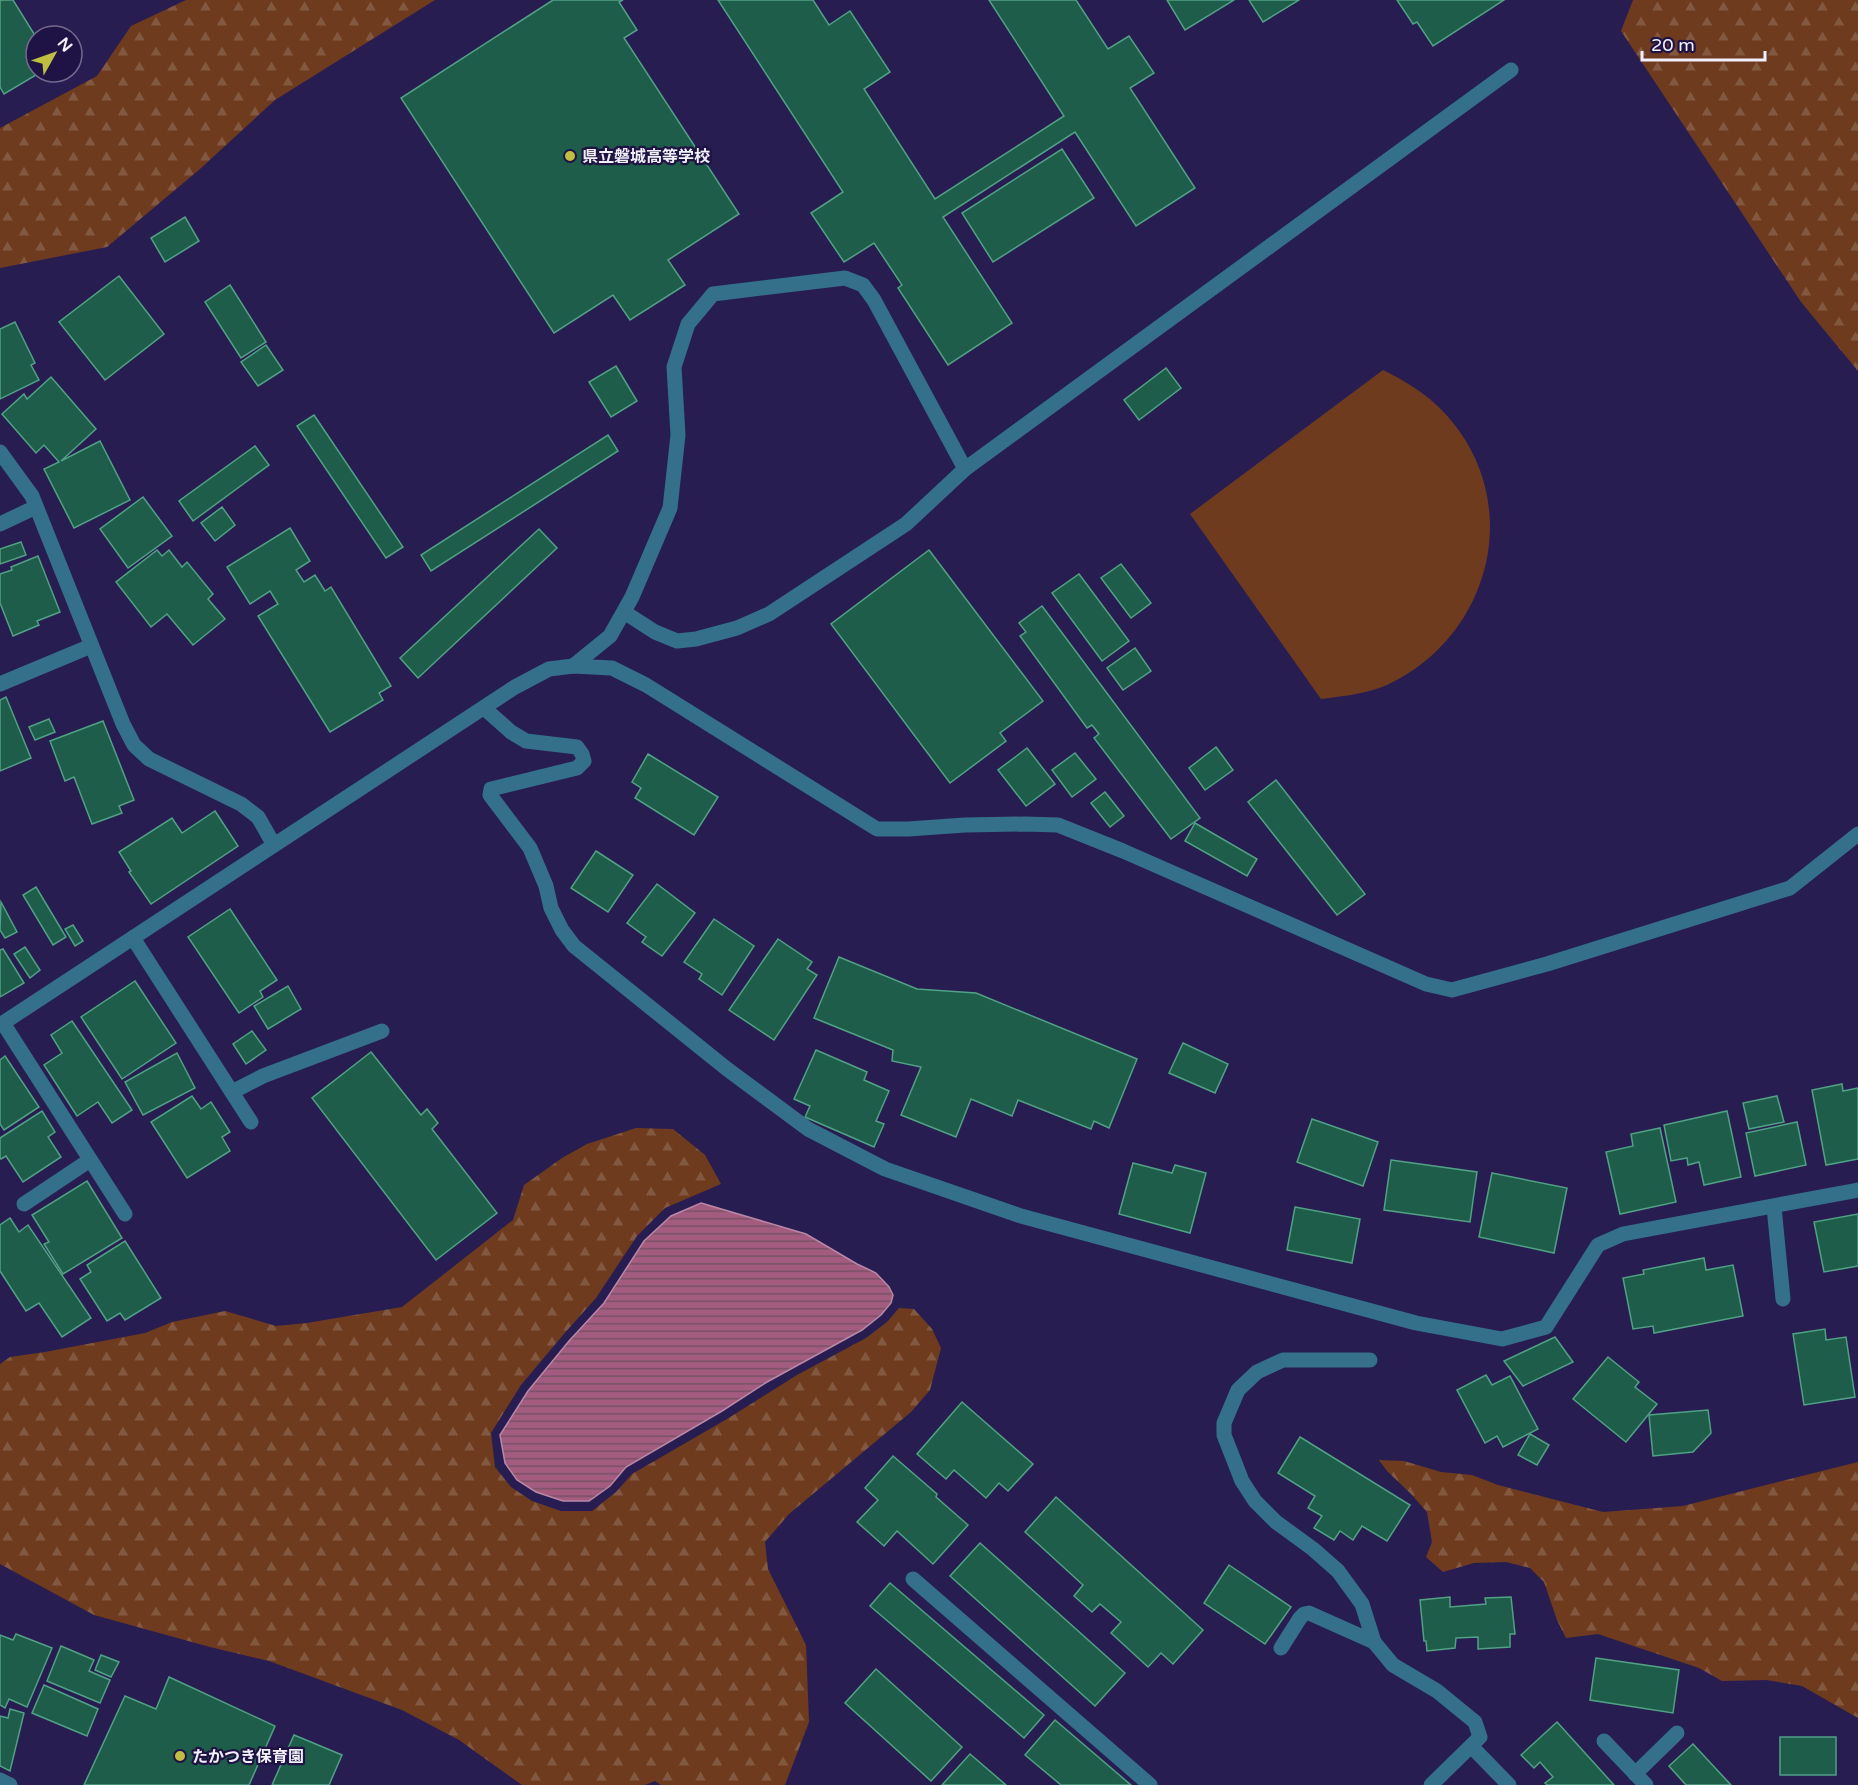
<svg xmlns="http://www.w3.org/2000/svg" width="1858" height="1785" viewBox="0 0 1858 1785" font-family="'Varela Round','Noto Sans JP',sans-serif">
	<defs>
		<pattern id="forest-firs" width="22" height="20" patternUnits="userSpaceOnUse" patternTransform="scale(1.5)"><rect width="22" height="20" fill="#6e3b1e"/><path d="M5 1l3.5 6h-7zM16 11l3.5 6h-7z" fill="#835840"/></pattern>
		<pattern id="water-rules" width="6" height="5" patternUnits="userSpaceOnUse" patternTransform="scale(1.5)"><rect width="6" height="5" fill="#a35b80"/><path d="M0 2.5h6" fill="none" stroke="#765266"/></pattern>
	</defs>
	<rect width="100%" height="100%" fill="#281d51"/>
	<path fill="#6e3b1e" d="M1383,370C1415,386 1439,402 1460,432C1522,521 1483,641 1387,685C1367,694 1343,696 1321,699L1190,514Z"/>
	<g fill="url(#forest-firs)">
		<polygon points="186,0 435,0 275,100 200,169 107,247 0,268 0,128 97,76 131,26"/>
		<polygon points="1633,0 1858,0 1858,371 1801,302 1621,31"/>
		<polygon points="636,1128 673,1129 705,1155 721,1184 665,1208 637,1236 596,1298 563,1335 521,1385 491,1433 495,1467 511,1487 532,1501 561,1511 592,1511 616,1492 632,1474 727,1419 797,1375 866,1338 887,1322 899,1308 914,1309 932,1329 941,1348 930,1390 911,1412 789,1514 765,1542 768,1569 806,1645 809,1722 785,1785 661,1785 655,1781 645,1785 522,1785 459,1740 402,1710 269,1661 210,1647 94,1615 0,1564 0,1364 10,1357 45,1352 145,1333 172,1322 225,1311 276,1326 307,1323 402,1307 513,1220 524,1185 562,1158 587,1144"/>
		<polygon points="1379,1460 1404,1461 1441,1472 1472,1475 1498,1485 1603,1512 1683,1506 1858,1462 1858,1718 1802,1686 1767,1680 1722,1681 1699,1668 1598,1634 1566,1638 1557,1620 1544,1582 1530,1568 1506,1562 1474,1563 1443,1572 1426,1557 1432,1542 1427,1512 1411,1494 1387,1471"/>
	</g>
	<polygon fill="url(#water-rules)" stroke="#ba88a6" stroke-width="1.5" points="701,1203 806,1234 857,1264 876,1273 889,1287 893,1295 891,1303 881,1315 862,1330 767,1382 722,1411 626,1467 610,1486 589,1501 563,1501 536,1492 517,1480 505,1463 500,1435 528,1391 569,1341 604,1303 644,1241 671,1216"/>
	<g fill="#1e5d49" stroke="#51a185" stroke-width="1.5">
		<polygon points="2,0 13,0 36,37 36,72 41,72 4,94 0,87 0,1"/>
		<polygon points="553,0 623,0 619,2 637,30 624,38 739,214 668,260 685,285 630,320 613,295 554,333 401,98"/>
		<polygon points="718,0 813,0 829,25 850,11 890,72 864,89 935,199 1064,116 989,0 1076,0 1108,49 1129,36 1154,73 1130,88 1195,188 1136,226 1075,132 943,217 1012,323 948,365 898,288 902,285 874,243 844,262 811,213 843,192"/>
		<polygon points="1167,0 1234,0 1185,30"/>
		<polygon points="1249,0 1299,0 1263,22"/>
		<polygon points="1397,0 1504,0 1433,46 1417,22 1413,24"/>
		<polygon points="1062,149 1094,198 993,262 962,213"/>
		<polygon points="185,217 199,241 165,262 151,238"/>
		<polygon points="119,276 164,334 105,380 59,322"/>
		<polygon points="230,285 266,342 241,358 205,302"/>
		<polygon points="15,322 35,363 31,365 39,380 0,399 0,329"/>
		<polygon points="266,345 283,370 258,386 241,362"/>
		<polygon points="616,366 637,401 611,417 589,382"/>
		<polygon points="1166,368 1181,388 1139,420 1124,400"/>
		<polygon points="51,377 96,429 61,461 100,441 130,500 74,528 44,469 59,462 44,445 36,453 2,414 24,394 27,399"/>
		<polygon points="314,415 403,547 386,558 297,426"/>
		<polygon points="608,435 618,451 431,571 421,555"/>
		<polygon points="255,446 269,465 193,521 179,501"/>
		<polygon points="143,497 172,536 128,568 100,529"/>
		<polygon points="222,507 235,525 215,541 201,523"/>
		<polygon points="290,528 310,561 296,570 304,582 315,575 325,591 331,587 391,686 379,693 383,700 330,732 258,616 278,604 270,591 250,604 227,567"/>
		<polygon points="539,529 557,548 418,678 400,658"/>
		<polygon points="21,542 26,555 0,564 0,549"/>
		<polygon points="157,550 162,556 169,550 182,567 187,562 213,594 208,599 225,619 193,645 167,614 151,627 116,582"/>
		<polygon points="929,550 1043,701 1000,733 1006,741 950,783 831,624"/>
		<polygon points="38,556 60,612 37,621 39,625 13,636 0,603 0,574 12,570 11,567"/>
		<polygon points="1121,564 1151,603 1131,618 1101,578"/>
		<polygon points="1079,574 1129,641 1102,661 1052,593"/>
		<polygon points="1042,606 1200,818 1171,839 1094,738 1099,734 1092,725 1087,728 1020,636 1026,632 1019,623"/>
		<polygon points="1135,648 1151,671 1123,690 1107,668"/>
		<polygon points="6,697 31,758 0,771 0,700"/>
		<polygon points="49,719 55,732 35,740 29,727"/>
		<polygon points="103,721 134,800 119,806 122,813 92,824 74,777 65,781 50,741"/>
		<polygon points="1216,747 1233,770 1205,790 1189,768"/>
		<polygon points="1027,748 1055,784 1026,806 998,770"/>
		<polygon points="1075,753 1096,779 1072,797 1052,770"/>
		<polygon points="648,754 718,797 694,835 635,798 641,788 632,782"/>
		<polygon points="1276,780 1365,894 1337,915 1248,802"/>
		<polygon points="1105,792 1124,816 1110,827 1091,803"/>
		<polygon points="215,811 238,846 151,904 129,872 131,871 119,852 172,818 182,833"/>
		<polygon points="1195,823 1257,859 1247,876 1185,841"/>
		<polygon points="596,851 633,875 608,912 571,888"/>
		<polygon points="657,884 695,913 662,956 642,942 646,937 627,923"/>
		<polygon points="36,887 66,937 53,945 23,895"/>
		<polygon points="1,902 17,932 5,938 0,930"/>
		<polygon points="230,909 277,980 260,991 263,997 239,1013 188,937"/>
		<polygon points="714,919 754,946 722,995 699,979 702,974 684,962"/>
		<polygon points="73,925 83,941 75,946 65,929"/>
		<polygon points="778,939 812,962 807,969 817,975 774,1040 729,1010"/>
		<polygon points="25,947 40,970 30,978 14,954"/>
		<polygon points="3,949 24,983 0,997 0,950"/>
		<polygon points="839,957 917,989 976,993 1137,1059 1109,1128 1094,1121 1091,1129 1018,1100 1012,1116 971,1099 956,1137 901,1115 921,1067 892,1061 893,1050 814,1018"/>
		<polygon points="135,981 176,1043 122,1079 81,1017"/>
		<polygon points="288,986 301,1009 268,1029 254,1006"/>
		<polygon points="72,1021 132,1110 112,1123 98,1102 77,1116 44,1065 62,1053 51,1035"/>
		<polygon points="252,1031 266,1050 246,1064 233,1044"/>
		<polygon points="1183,1043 1228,1064 1215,1093 1169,1073"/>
		<polygon points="816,1050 867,1072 864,1080 889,1091 876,1121 884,1124 874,1147 805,1117 810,1106 794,1099"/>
		<polygon points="371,1052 421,1115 427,1109 438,1123 432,1129 497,1213 436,1260 312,1098"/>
		<polygon points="177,1053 195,1088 143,1115 125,1082"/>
		<polygon points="5,1056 39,1107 4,1130 0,1124 0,1060"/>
		<polygon points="1842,1084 1843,1091 1858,1088 1858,1159 1826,1165 1812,1090"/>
		<polygon points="192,1096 201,1109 211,1102 230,1132 222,1137 230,1151 187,1178 151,1122"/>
		<polygon points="1777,1096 1784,1122 1749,1129 1743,1103"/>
		<polygon points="42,1111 55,1132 48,1137 61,1157 23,1182 6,1156 1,1159 0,1158 0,1138"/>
		<polygon points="1727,1111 1741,1177 1704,1185 1699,1162 1688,1165 1687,1158 1671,1161 1664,1125"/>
		<polygon points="1312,1119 1378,1142 1363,1186 1297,1162"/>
		<polygon points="1797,1122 1806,1165 1755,1176 1746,1133"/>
		<polygon points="1660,1128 1676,1202 1620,1214 1606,1152 1633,1146 1631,1134"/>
		<polygon points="1391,1160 1477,1172 1470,1222 1384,1210"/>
		<polygon points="1133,1163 1172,1173 1175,1165 1206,1173 1190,1233 1119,1214"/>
		<polygon points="1492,1173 1567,1188 1554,1253 1479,1237"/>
		<polygon points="87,1181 122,1238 63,1274 44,1244 49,1242 32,1215"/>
		<polygon points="1295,1207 1360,1219 1352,1263 1287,1250"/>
		<polygon points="1858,1214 1858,1266 1824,1272 1814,1222"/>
		<polygon points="10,1218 19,1232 28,1225 91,1318 62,1337 39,1303 26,1311 0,1271 0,1225"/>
		<polygon points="125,1241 161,1298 125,1320 120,1313 107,1321 80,1279 91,1272 87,1265"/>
		<polygon points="1704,1258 1706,1270 1733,1265 1743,1316 1654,1333 1653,1326 1633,1329 1623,1278 1644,1274 1643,1270"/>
		<polygon points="1825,1329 1826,1340 1846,1337 1855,1397 1804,1405 1793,1334"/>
		<polygon points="1555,1337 1573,1362 1523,1386 1504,1361"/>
		<polygon points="1608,1357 1639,1382 1635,1387 1657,1404 1626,1442 1573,1399"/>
		<polygon points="1486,1375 1492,1385 1510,1376 1538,1429 1503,1447 1497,1436 1485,1443 1457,1390"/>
		<polygon points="962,1402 1033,1464 1008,1491 999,1483 986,1498 954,1470 946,1479 917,1454"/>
		<polygon points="1708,1410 1711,1433 1693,1452 1653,1456 1649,1415"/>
		<polygon points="1530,1434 1549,1445 1537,1465 1518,1455"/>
		<polygon points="1300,1437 1410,1505 1387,1541 1362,1526 1353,1540 1340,1531 1334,1540 1314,1528 1322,1516 1308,1508 1315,1496 1278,1473"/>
		<polygon points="893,1456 937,1494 936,1497 968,1525 933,1564 897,1531 884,1546 857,1522 878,1500 865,1488"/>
		<polygon points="1056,1497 1203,1630 1173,1664 1161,1653 1148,1667 1111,1633 1121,1622 1100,1604 1092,1612 1074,1596 1083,1585 1025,1532"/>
		<polygon points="980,1543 1125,1673 1095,1706 950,1576"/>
		<polygon points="1229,1565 1291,1607 1265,1644 1204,1603"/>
		<polygon points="890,1583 1044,1715 1024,1738 870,1606"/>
		<polygon points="1450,1597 1450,1607 1486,1604 1485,1598 1511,1597 1515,1634 1510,1634 1510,1647 1478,1649 1478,1637 1456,1638 1455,1648 1427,1651 1426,1641 1424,1641 1420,1600"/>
		<polygon points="16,1634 52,1648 27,1707 9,1699 5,1708 0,1705 0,1635 13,1640"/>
		<polygon points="61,1646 94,1660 89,1671 110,1680 100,1703 47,1681"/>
		<polygon points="101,1655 119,1662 111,1677 95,1670"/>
		<polygon points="1596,1658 1679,1670 1673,1713 1590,1700"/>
		<polygon points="876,1669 962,1747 931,1781 845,1703"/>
		<polygon points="169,1677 275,1726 249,1785 84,1785 125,1696 156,1709"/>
		<polygon points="44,1685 98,1709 87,1736 32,1713"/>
		<polygon points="10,1709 24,1713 10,1771 0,1766 0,1716 8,1718"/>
		<polygon points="1055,1720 1131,1785 1061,1785 1025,1755"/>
		<polygon points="1557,1722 1614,1785 1547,1785 1545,1783 1553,1777 1540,1762 1534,1768 1521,1755"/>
		<polygon points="294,1735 342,1755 329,1785 272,1785"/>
		<rect x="1780" y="1737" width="56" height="38"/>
		<polygon points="1693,1744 1731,1785 1686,1785 1669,1766"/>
		<polygon points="970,1754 1006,1785 942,1785"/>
	</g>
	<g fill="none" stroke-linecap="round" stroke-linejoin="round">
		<g stroke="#34708a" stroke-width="15">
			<polyline points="0,452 32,496 123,724 134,745 149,759 241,804 258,817 274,845"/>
			<polyline points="0,524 36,507"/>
			<polyline points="624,612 655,632 677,641 696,639 737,628 769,614 906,524 965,469 1511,70"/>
			<polyline points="573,666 610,636 632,597 670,508 678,435 674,367 688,324 713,294 845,278 863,285 874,300 965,469"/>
			<polyline points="0,684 91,646"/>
			<polyline points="484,708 511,732 526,741 577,747 582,754 584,761 577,768 491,789 490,795 530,848 546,886 551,908 562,930 574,946 727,1069 808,1129 885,1169 1021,1216 1416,1323 1502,1339 1546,1327 1598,1245 1623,1234 1858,1190"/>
			<polyline points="133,938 251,1122"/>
			<polyline points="3,1023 125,1214"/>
			<polyline points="0,1025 515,687 549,669 573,666 612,668 646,685 877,829 908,829 965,825 1025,824 1058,825 1123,851 1426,984 1452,990 1547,964 1790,888 1858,834"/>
			<polyline points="232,1092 263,1076 382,1031"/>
			<polyline points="24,1204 90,1160"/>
			<polyline points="1774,1207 1783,1299"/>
			<polyline points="1370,1360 1283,1360 1257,1372 1238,1390 1224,1423 1224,1435 1242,1481 1255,1501 1276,1522 1313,1549 1338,1571 1362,1604 1374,1642 1393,1665 1437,1691 1475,1722 1480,1737 1431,1785"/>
			<polyline points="913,1579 1150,1785"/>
			<polyline points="1281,1648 1300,1618 1304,1614 1309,1613 1374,1642"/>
			<polyline points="1604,1741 1646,1785"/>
			<polyline points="1471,1746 1509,1785"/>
			<polyline points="1635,1774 1677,1733"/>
			<polyline points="0,1780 10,1785"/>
		</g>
	</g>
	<g fill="#c0be41" stroke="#1f1346" stroke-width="2">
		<circle cx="570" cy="156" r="6"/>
		<circle cx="180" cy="1756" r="6"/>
	</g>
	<g text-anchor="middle" stroke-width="4.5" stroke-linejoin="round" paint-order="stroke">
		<g font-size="16" font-weight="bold" fill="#f1f0fd" stroke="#1f1346" text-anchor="start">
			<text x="582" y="162">県立磐城高等学校</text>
			<text x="192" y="1762">たかつき保育園</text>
		</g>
	</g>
	<g transform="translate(54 54) rotate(50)"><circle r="28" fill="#1f1346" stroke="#736b8f" stroke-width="1.5"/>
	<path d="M0-4.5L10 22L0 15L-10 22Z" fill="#c0be41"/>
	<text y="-9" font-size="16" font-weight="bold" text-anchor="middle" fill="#f1f0fd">N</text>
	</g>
	<path d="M1642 51v9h123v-9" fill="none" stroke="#f1f0fd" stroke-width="3"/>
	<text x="1651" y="51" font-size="18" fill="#f1f0fd" stroke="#1f1346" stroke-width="4.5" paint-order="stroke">20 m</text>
</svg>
